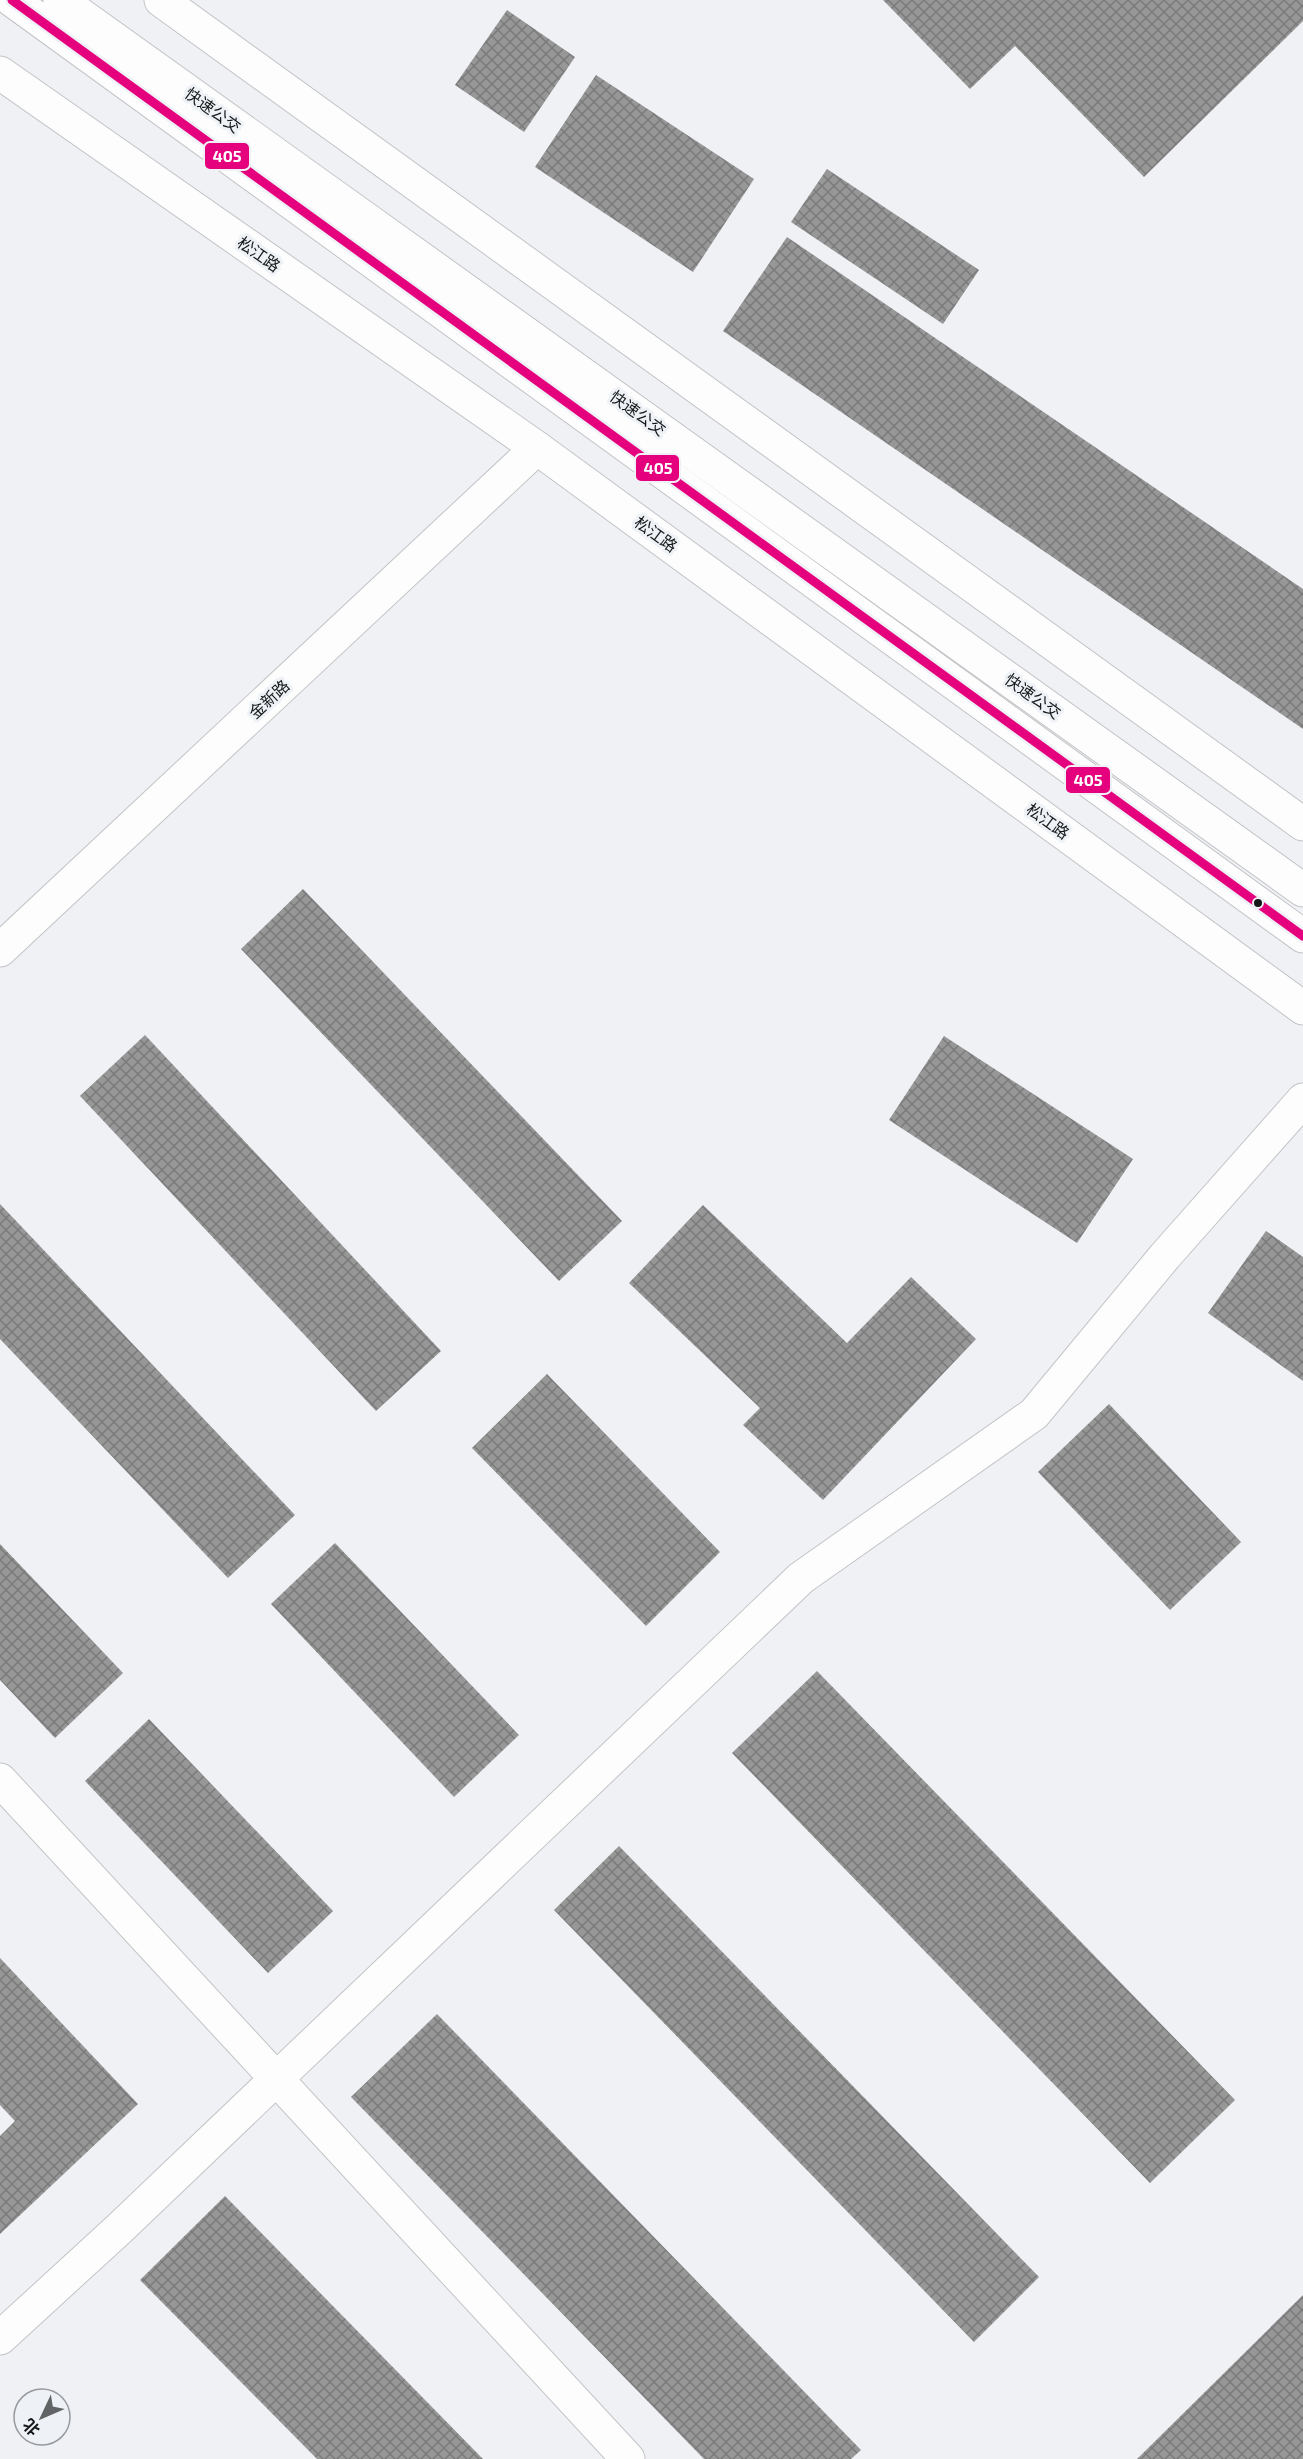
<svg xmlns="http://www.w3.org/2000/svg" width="1303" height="2459" viewBox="0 0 1303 2459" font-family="'Exo 2','Noto Sans SC',sans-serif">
	<defs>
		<pattern id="building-cross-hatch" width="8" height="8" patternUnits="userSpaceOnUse" patternTransform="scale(1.5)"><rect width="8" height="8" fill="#979798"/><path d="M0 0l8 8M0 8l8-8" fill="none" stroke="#7a7a7b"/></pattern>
	</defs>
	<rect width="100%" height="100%" fill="#eff1f4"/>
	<g fill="url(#building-cross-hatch)">
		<polygon points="883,0 1303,0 1303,21 1144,177 1015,46 970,89"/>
		<polygon points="507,10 575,57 524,132 455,85"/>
		<polygon points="596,75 754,179 693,272 535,167"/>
		<polygon points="827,169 979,270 943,324 791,222"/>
		<polygon points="787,237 1303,589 1303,729 723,331"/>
		<polygon points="303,889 622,1221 559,1281 241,949"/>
		<polygon points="145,1035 441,1351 376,1411 80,1096"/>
		<polygon points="944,1036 1133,1159 1077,1243 889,1120"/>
		<polygon points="0,1204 295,1515 228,1578 0,1339"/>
		<polygon points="703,1205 847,1343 911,1277 976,1339 823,1500 743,1425 760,1408 629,1283"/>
		<polygon points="1266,1231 1303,1257 1303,1381 1208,1313"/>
		<polygon points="547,1374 720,1552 646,1626 472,1448"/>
		<polygon points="1109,1404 1241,1542 1170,1610 1038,1472"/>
		<polygon points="335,1543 519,1735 454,1797 271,1604"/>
		<polygon points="0,1544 123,1673 55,1738 0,1680"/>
		<polygon points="817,1671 1235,2100 1150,2183 732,1753"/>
		<polygon points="149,1719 333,1911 268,1973 85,1781"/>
		<polygon points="619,1846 1039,2277 974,2342 554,1910"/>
		<polygon points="0,1958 138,2104 0,2234 0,2136 15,2121 0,2105"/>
		<polygon points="437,2014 861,2450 851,2459 704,2459 351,2097"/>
		<polygon points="225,2196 483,2459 317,2459 140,2280"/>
		<polygon points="1303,2295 1303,2459 1137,2459"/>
	</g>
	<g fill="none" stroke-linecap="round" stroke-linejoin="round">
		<defs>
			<g id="minor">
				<polyline points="12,0 1303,936"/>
				<polyline points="60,0 1303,890"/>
				<polyline points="0,950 537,448"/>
				<polyline points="0,1780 628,2459"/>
				<polyline points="0,2338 119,2229 801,1578 1034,1414 1165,1256 1303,1100"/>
			</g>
			<g id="major">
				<polyline points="161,0 1303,824"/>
				<polyline points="0,73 537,448 1303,1008"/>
			</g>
		</defs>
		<use href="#minor" stroke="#c3c4c7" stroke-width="35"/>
		<use href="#major" stroke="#c3c4c7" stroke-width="35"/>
		<use href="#minor" stroke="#fdfdfd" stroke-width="33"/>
		<use href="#major" stroke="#fdfdfd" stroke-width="33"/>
		<defs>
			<polyline id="bus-1" points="12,0 1303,936"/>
		</defs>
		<use href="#bus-1" stroke="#eef1f5" stroke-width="14"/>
		<use href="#bus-1" stroke="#e5007d" stroke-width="9"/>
	</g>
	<circle fill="#151617" stroke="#eef1f5" stroke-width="2" cx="1258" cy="903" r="5"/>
	<g text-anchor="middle" stroke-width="6" stroke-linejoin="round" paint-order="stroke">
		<g font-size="16" fill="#151617" stroke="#eef1f5">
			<text transform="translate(213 110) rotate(36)" y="6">快速公交</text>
			<text transform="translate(259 254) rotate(35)" y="6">松江路</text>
			<text transform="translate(638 413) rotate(36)" y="6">快速公交</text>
			<text transform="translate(656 534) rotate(36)" y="6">松江路</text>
			<text transform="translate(1033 696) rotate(36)" y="6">快速公交</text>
			<text transform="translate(269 699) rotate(-43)" y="6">金新路</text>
			<text transform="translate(1048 821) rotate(36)" y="6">松江路</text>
		</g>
	</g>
	<g stroke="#eef1f5" stroke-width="2">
		<rect x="204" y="142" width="46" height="28" rx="6" fill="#e5007d"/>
		<rect x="635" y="454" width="45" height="28" rx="6" fill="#e5007d"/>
		<rect x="1065" y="766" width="46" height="28" rx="6" fill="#e5007d"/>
	</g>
	<g font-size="16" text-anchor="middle" font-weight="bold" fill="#fff">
		<text x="227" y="162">405</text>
		<text x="658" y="474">405</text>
		<text x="1088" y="786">405</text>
	</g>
	<g transform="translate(42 2417) rotate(226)"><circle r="28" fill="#eef1f5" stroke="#97999c" stroke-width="1.5"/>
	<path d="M0-4.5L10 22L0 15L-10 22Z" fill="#616364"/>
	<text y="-9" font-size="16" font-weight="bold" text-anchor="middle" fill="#151617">北</text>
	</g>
</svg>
